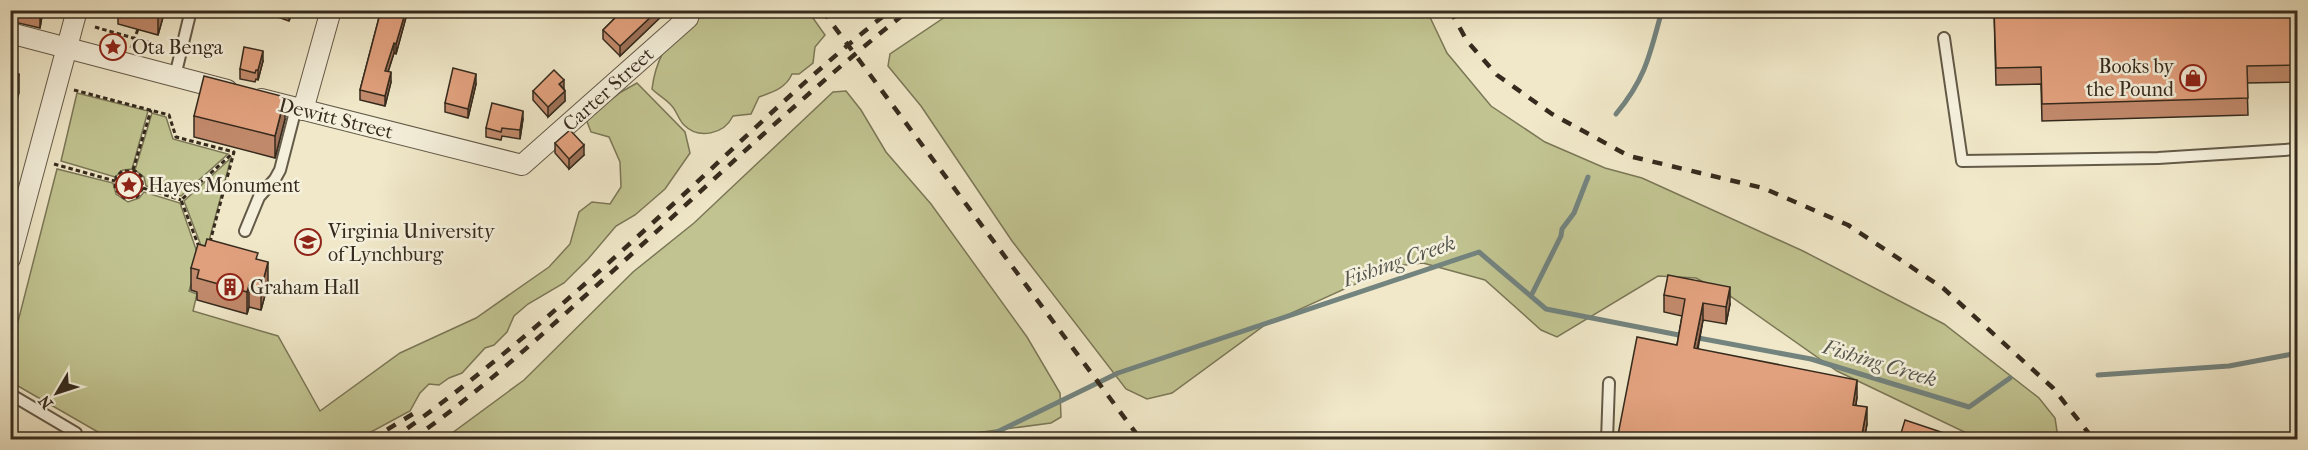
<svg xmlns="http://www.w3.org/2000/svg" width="2308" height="450" viewBox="0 0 2308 450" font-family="'IM FELL French Canon',serif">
	<rect width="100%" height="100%" fill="#f0e8c9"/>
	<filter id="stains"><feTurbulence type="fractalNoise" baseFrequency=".00333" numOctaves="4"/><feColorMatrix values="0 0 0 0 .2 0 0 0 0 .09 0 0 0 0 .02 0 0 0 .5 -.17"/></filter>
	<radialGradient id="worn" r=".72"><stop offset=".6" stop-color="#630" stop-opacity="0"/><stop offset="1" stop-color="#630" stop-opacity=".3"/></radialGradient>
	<g fill="#c1c491" stroke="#7b7757" stroke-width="1.5">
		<path d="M709,11H802L803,13L813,18L825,35L815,47L813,63L799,74H792C786,88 773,92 759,97L751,114L733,116C724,134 699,140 684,125C678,119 677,111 671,105C666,99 658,95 652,89C655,64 666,39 688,23C695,19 703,16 709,11Z"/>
		<polygon points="954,11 1427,11 1447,53 1491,106 1545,142 1605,168 1642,178 1803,251 1944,324 2039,398 2055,418 2057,431 2049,439 1979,439 1837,371 1730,296 1696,278 1658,276 1557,337 1541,330 1485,280 1423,263 1395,266 1265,325 1172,393 1147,399 1126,389 1012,241 921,106 888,66 890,54"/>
		<polygon points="637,83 685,132 690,153 665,189 635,215 616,226 588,259 564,283 528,304 514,316 507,332 494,345 485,348 462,373 449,378 439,385 429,384 420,393 410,411 358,439 110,439 11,382 11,349 57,169 113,183 116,194 128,202 139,198 144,192 180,203 199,258 189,291 197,294 193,311 278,336 320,411 400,353 476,318 549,267 570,244 579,212 592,202 610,204 621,187 620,162 609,137 591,132 586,119 621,92"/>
		<polygon points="846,91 861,110 886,152 931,204 1027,337 1060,393 1061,417 1051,423 945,437 908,440 444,439 524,380 633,272 694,223 833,92"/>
		<polygon points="77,93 148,111 132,169 123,170 115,177 61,161"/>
		<polygon points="152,113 166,117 173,139 228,154 181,196 146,186 144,177 135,170"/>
		<polygon points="231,158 205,256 184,201"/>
	</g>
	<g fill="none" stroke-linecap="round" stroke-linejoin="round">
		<g stroke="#73837e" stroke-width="5">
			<path d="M1616,114C1646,78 1650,54 1662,10"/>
			<polyline points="1531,296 1561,236 1562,229 1574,213 1588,177"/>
			<polyline points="1693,337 1811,359 1969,407 2010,378"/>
			<polyline points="2098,375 2229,366 2298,353"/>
			<polyline points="890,440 993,434 1118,373 1479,252 1546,309 1684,336"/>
		</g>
		<defs>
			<g id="lane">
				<polyline points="1944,38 1962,161 2158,158 2298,149"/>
				<polyline points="175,76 191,10"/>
				<polyline points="245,231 259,197 275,179 280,170 296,108"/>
				<polyline points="10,394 76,433"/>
				<polyline points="1607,440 1609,383"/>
			</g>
			<g id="street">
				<polyline points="10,33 227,90"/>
				<polyline points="261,99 522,165 688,18 690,10"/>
				<polyline points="303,110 331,10"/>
				<polyline points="10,259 77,10"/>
			</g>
		</defs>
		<use href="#lane" stroke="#645a48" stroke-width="14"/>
		<use href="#street" stroke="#645a48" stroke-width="22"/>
		<g stroke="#352a1d" stroke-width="3" stroke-dasharray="4.5 3" stroke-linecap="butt">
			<polyline points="95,27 154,44"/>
			<polyline points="131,48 138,29"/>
			<polyline points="74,90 169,115 176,137 234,152 210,242"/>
			<polyline points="54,164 115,181"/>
			<polyline points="133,170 151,110"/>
			<polyline points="143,188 137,197 124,198 115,189 116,177 122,171 135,171 141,176 143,188 181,200"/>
			<polyline points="199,247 181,200 234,152"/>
		</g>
		<use href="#lane" stroke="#f5f0dc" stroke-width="10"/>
		<use href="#street" stroke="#f5f0dc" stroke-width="20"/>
		<g stroke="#352a1d" stroke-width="4.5" stroke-dasharray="10 10" stroke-linecap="butt">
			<polyline points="822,10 1141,440"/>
			<polyline points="1450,10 1467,41 1497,75 1552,114 1629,156 1763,188 1848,225 1943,288 2053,388 2094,440"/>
			<polyline points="370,440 421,409"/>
			<path d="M391,440C499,364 597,274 694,185C758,125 822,64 891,10"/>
			<path d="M411,440C470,399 524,351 577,303C687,206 793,102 909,10"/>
		</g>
	</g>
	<g fill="#c28a6c" stroke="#352a1d" stroke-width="1.5">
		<polygon points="10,10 43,10 40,28 10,21"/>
		<polygon points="118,10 165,10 158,35 118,24"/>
		<polygon points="258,10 293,10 289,21"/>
		<polygon points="381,10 408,10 396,54 394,53 388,72 391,82 385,106 360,100 360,90"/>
		<polygon points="623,10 668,10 620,56 603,39 603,30"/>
		<polygon points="1994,10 2298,10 2298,38 2296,39 2297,82 2247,83 2248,115 2042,121 2041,84 1996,85"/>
		<polygon points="263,61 258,80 256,79 255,82 240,79 240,69"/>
		<polygon points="476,84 468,118 445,112 445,103"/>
		<polygon points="564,89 565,101 548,117 533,100 533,91"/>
		<polygon points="194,116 285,119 275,158 194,137"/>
		<polygon points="523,119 520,139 502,136 501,140 486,137 486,128"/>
		<polygon points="555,143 584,155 569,169 555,153"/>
		<polygon points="258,260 268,284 261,310 249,307 247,314 197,300 197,292 191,290 191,268"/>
		<polygon points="1664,295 1730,304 1726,324 1703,320 1698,349 1857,397 1856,405 1867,424 1864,440 1617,440 1677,345 1682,316 1664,312"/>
	</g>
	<g fill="#9e7158" stroke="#352a1d" stroke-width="1.5">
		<polygon points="40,10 43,10 40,28"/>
		<polygon points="159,10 165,10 158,35 158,13"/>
		<polygon points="289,10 293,10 289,21"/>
		<polygon points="406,10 408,10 396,54 396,44"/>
		<polygon points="658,10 668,10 620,56 620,46"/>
		<polygon points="394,43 394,53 385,81 385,71"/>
		<polygon points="263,51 263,61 258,80 258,70"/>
		<polygon points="391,72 391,82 385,106 385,96"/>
		<polygon points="19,74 19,93 10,124 10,105"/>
		<polygon points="476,74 476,84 468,118 468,109"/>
		<polygon points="564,80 564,89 559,84"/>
		<polygon points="565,91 565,101 548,117 548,107"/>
		<polygon points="285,97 285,119 275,158 275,136"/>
		<polygon points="523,111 523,119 520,139 520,130"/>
		<polygon points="584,145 584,155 569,169 569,159"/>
		<polygon points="268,262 268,284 261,310 261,289"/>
		<polygon points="249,285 249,307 247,314 247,292"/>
		<polygon points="1730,287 1730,304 1726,324 1726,307"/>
		<polygon points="1703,303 1703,320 1694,365 1694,348"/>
		<polygon points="1857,380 1857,397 1853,422 1853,405"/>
		<polygon points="1867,407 1867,424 1864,440 1861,440"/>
	</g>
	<g fill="#e2a17e" stroke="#352a1d" stroke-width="1.5">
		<polygon points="149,10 159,10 158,13"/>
		<polygon points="381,10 406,10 396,44 394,43 385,71 391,72 385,96 360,90"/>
		<polygon points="623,10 658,10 620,46 603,30"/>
		<polygon points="1994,10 2298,10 2298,22 2296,22 2297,65 2247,66 2248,98 2042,104 2041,67 1996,68"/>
		<polygon points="244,47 263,51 258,70 256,70 255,73 240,69"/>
		<polygon points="453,68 476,74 468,109 445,103"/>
		<polygon points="554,70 564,80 559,84 565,91 548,107 533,91"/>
		<polygon points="10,72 19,74 10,105"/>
		<polygon points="204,76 285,97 275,136 194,116"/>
		<polygon points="492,103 523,111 520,130 502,128 501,132 486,128"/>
		<polygon points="570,130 584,145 569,159 555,143"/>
		<polygon points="207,239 258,253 256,259 268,262 261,289 249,285 247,292 197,278 199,270 191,268 198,244 205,246"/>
		<polygon points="1668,275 1730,287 1726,307 1703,303 1694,348 1857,380 1853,405 1867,407 1861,440 1617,440 1637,337 1677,345 1685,299 1664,295"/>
		<polygon points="1905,420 1965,440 1899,440"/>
	</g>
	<defs>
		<symbol id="sight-ring" viewBox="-11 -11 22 22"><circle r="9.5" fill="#f5f0dc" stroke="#8f2418" stroke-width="1.5"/><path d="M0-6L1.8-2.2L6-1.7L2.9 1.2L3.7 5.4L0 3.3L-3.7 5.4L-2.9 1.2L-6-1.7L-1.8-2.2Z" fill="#8f2418"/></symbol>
		<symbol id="shop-ring" viewBox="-11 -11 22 22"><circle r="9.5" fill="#f5f0dc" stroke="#8f2418" stroke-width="1.5"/><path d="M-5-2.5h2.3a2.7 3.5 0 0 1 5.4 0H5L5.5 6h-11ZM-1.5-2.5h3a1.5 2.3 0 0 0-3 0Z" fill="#8f2418"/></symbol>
		<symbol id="university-ring" viewBox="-11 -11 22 22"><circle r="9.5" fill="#f5f0dc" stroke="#8f2418" stroke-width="1.5"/><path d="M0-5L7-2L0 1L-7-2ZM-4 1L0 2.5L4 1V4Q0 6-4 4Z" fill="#8f2418"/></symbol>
		<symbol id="building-ring" viewBox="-11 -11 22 22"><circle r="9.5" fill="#f5f0dc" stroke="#8f2418" stroke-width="1.5"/><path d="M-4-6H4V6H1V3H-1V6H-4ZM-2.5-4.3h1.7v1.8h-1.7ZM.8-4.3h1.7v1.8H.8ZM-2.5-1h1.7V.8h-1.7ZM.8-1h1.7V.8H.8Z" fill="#8f2418"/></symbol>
	</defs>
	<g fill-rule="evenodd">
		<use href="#sight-ring" x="98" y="32" width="30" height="30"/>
		<use href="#shop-ring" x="2178" y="63" width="30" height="30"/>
		<use href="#sight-ring" x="114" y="170" width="30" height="30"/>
		<use href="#university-ring" x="293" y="227" width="30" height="30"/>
		<use href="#building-ring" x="215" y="272" width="30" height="30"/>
	</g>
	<g text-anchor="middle" stroke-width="5" stroke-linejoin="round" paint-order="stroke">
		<g font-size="20" fill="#352a1d" stroke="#f5f0dc" text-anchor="start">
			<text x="132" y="54">Ota Benga</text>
			<text x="2174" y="73" text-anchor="end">Books by<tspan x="2174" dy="23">the Pound</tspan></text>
			<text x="148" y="192">Hayes Monument</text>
			<text x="328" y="238">Virginia University<tspan x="328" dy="23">of Lynchburg</tspan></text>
			<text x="250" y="294">Graham Hall</text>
		</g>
		<g font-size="20" fill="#352a1d" stroke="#f5f0dc">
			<text transform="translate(608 89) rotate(-42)" y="7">Carter Street</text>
			<text transform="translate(336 118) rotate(14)" y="7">Dewitt Street</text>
		</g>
		<g font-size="21" font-style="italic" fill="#54564d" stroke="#f5f0dc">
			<text transform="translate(1399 261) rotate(-19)" y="7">Fishing Creek</text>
			<text transform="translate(1880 363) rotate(17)" y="7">Fishing Creek</text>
		</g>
	</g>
	<rect width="2308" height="450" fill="none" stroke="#f0e8c9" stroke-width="36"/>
	<rect x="12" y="12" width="2284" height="426" fill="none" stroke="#352a1d" stroke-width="3"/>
	<rect x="18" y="18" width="2272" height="414" fill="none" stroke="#352a1d" stroke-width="1.5"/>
	<g transform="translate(57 393) rotate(231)" stroke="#f5f0dc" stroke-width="4.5" paint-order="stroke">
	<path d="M0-4.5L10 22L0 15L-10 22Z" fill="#352a1d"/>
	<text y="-9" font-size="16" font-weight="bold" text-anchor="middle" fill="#352a1d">N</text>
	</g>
	<rect width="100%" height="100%" filter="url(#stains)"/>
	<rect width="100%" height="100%" fill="url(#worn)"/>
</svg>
